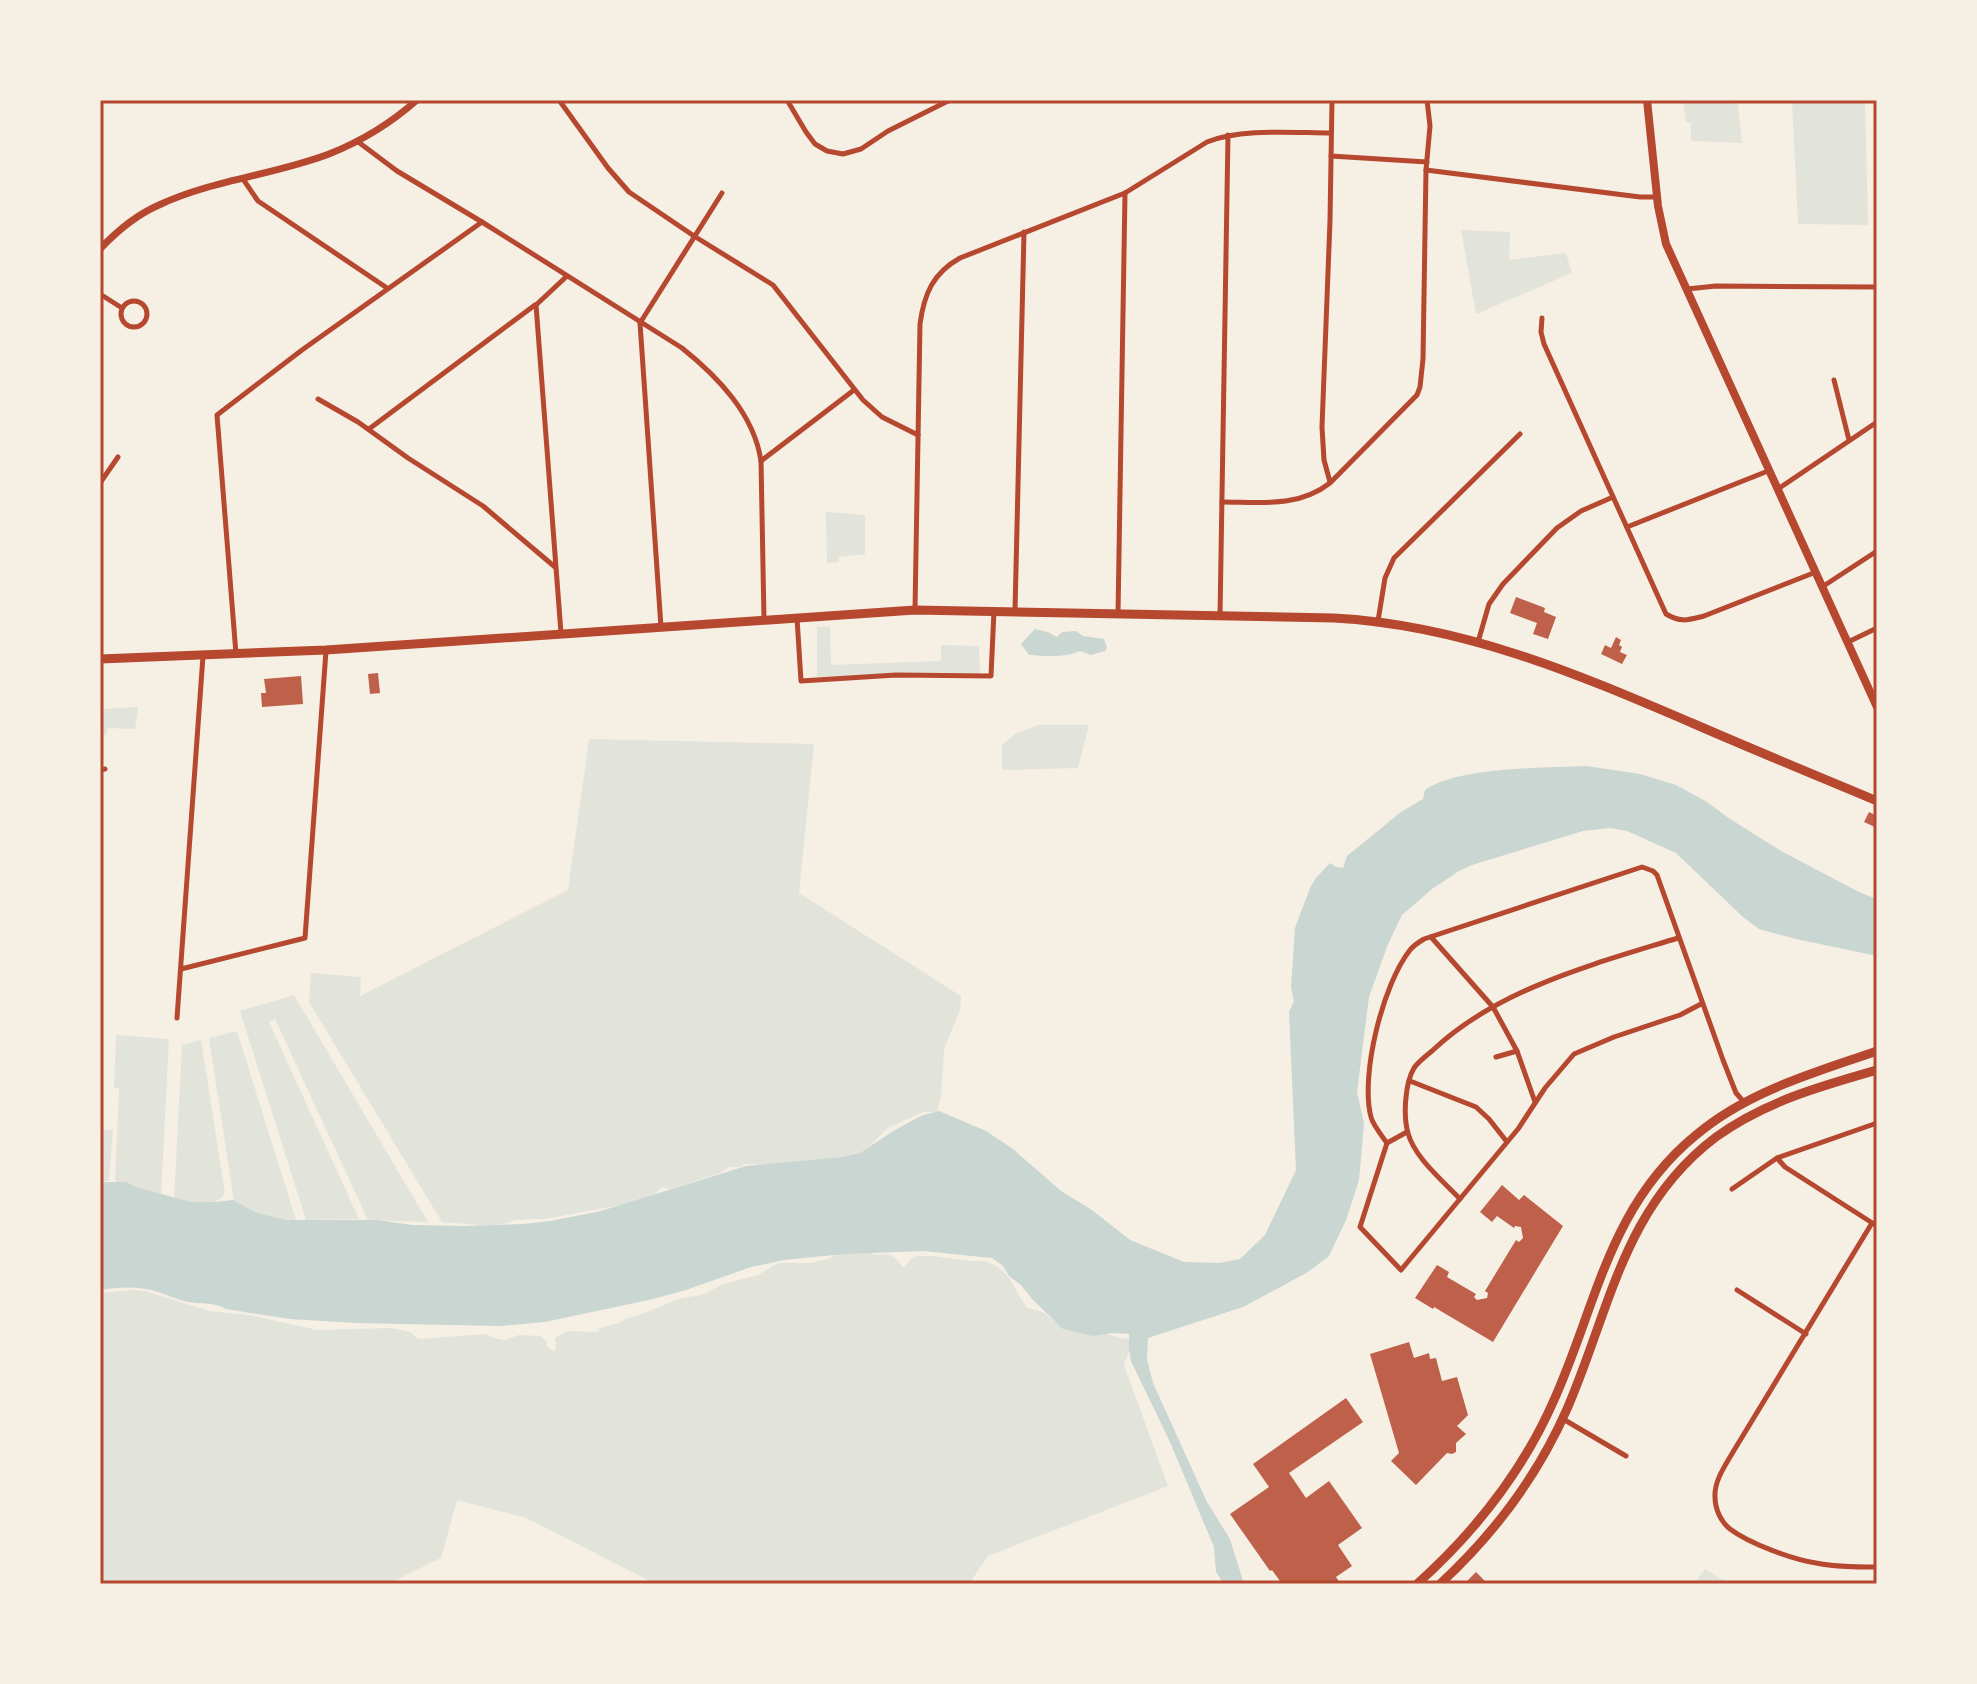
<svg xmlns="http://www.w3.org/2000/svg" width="1977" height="1684" viewBox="0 0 1977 1684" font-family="'PT Sans Narrow',sans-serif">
	<rect width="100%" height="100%" fill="#f6efe4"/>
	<g fill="#e2e4dc">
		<polygon points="1683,100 1732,100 1733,104 1738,104 1742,143 1691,141 1691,123 1686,122"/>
		<polygon points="1792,100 1865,100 1868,225 1798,224"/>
		<polygon points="1461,230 1510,232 1509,260 1566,253 1572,273 1476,314"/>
		<polygon points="826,512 865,515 865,554 839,557 839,562 827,563"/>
		<polygon points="830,626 831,665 941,661 941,645 979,646 980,673 817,677 817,627"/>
		<polygon points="138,707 135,729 108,728 106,735 100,735 100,709"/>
		<polygon points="1038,725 1089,725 1078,768 1002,770 1002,745 1015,734"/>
		<polygon points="589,739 814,744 799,893 961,996 960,1010 944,1049 941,1095 937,1112 923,1112 888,1128 865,1150 853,1156 782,1165 745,1164 739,1167 730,1167 720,1173 670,1189 662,1187 652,1197 621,1205 545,1219 515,1220 507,1223 490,1226 442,1222 309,1002 311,973 361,977 360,996 568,890"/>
		<polygon points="294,995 428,1222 368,1220 275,1019 269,1022 359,1219 306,1220 240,1011"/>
		<polygon points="237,1031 296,1220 273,1219 256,1216 234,1201 209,1038"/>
		<polygon points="116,1035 169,1039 161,1196 118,1184 115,1180 119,1088 114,1088"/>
		<path d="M201,1040L225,1193C213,1210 192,1202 174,1200L182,1045Z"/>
		<polygon points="100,1129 113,1130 109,1181 100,1181"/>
		<polygon points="843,1249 865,1250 875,1255 888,1254 895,1258 904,1268 910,1260 917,1256 932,1256 969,1261 985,1261 997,1266 1008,1276 1026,1307 1043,1312 1062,1327 1092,1330 1120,1338 1130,1339 1131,1347 1124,1365 1168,1486 988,1556 969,1584 656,1584 526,1518 457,1500 441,1558 388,1584 100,1584 100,1293 133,1290 145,1291 210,1311 249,1315 317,1330 391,1328 411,1332 415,1337 420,1339 484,1334 498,1339 505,1340 519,1335 540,1336 547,1341 547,1346 553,1351 556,1348 555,1338 567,1331 598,1332 600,1328 619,1323 628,1318 640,1315 681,1298 701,1295 726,1283 758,1275 778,1263 810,1263 831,1258"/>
		<polygon points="1705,1569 1729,1584 1694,1584"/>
	</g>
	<g fill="#c9d6d2">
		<path d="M1035,629L1048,632L1057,637L1062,632L1076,631L1083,636L1104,639L1107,648L1105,651L1091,655L1080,651C1064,658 1046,656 1029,655L1021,644Z"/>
		<path d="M1586,766L1640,774L1676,785L1707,802L1730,819L1781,851L1861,893L1877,899V956L1796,939L1759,929L1743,917L1676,853L1627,831L1610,828L1583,831L1472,865L1459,871L1432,889L1402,915L1388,944L1369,997L1357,1092L1364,1123L1359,1180L1346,1220L1329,1256L1308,1272L1243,1307L1148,1338L1147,1359L1153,1383L1207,1502L1230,1539L1244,1584H1224L1216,1572L1214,1547L1170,1442L1131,1361L1129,1349V1334L1113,1333L1093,1336L1063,1329L1033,1300L1021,1285L1009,1276L1003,1266L992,1258L923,1251L845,1254L784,1260L751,1267L686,1290L653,1299L545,1322L500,1326L355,1323L290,1319L226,1309C215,1302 201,1304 188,1302C178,1300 168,1295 158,1292C138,1286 120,1287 100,1290V1182H126L136,1187L191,1202H215L233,1200L257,1213L287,1220H377L412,1225L465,1226L523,1224L550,1221L601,1211L746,1166L843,1157L860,1153L893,1131L921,1116L939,1111L986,1131L1013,1149L1061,1191L1092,1210L1130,1240L1184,1262L1220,1263L1240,1259L1265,1235L1296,1170L1289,1012L1294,1001L1291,988L1295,928L1310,888L1316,878L1330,863L1336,867L1343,868L1347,856L1401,812L1423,799L1425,790C1458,767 1544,768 1586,766Z"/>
	</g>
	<g fill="#bf614a">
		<polygon points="1516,597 1545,608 1544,612 1556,617 1548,639 1533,634 1537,623 1510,613"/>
		<polygon points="1616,637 1621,640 1619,645 1622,647 1620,652 1627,655 1622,664 1601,654 1605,645 1611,648"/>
		<polygon points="378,673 380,693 370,694 368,674"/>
		<polygon points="301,676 303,704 262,707 261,693 266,693 264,679"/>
		<polygon points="1869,812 1877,816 1877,828 1864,822"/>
		<polygon points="1502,1185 1519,1200 1524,1195 1563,1226 1493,1342 1434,1307 1433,1309 1415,1298 1437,1265 1449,1272 1447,1277 1476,1294 1474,1297 1477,1300 1487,1298 1488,1293 1485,1291 1516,1240 1519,1242 1523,1238 1521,1227 1515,1226 1514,1228 1497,1216 1492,1222 1480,1212"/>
		<polygon points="1409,1342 1414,1358 1429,1353 1430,1359 1436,1358 1442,1381 1457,1377 1468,1415 1457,1426 1466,1434 1456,1443 1456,1452 1452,1454 1447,1453 1416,1485 1391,1461 1399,1453 1370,1354"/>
		<polygon points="1346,1398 1363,1422 1289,1473 1306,1498 1329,1481 1362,1528 1338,1545 1352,1566 1336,1577 1340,1583 1338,1584 1282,1584 1272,1570 1270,1571 1230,1514 1269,1487 1253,1464"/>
		<polygon points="1476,1572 1488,1584 1464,1584"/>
	</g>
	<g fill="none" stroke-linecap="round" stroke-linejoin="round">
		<g stroke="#b5482f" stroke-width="5">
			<polyline points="559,100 608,168 629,192 694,236 773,285 863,400 882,417 918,435"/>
			<polyline points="787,100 806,132 815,144 827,151 843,154 861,149 888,131 950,100"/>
			<path d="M357,141L397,171L482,222L682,348C718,377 754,414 761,461L764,619"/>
			<polyline points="1331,156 1427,162"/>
			<polyline points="1426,170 1640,197 1657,197"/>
			<polyline points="243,179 258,201 387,288"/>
			<polyline points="1687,289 1716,286 1877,287"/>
			<polyline points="100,294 122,308"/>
			<circle cx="134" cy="314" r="13"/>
			<path d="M1542,318L1541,332L1544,344L1666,614C1681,623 1688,620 1704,616L1816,572"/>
			<polyline points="1834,380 1849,440"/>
			<polyline points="318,399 358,422 408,458 483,506 555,567"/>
			<polyline points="369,429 535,305"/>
			<polyline points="761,461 854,390"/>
			<polyline points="1330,482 1324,460 1322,427 1330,221 1332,100"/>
			<polyline points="100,483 118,457"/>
			<polyline points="1778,489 1877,422"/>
			<path d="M1222,502C1260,502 1298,508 1330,483L1417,395L1420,387L1423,359L1426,170L1430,126L1427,100"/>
			<polyline points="1627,527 1768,471"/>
			<polyline points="1822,587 1877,551"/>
			<path d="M915,610L920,324C924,294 933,273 960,258L1125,193L1207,142C1241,128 1294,133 1331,133"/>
			<polyline points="1015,611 1024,232"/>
			<polyline points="1118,614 1125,193"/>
			<polyline points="1220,616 1228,135"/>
			<polyline points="797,618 801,681 896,675 991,676 994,611"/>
			<polyline points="1378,621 1385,578 1394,558 1520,434"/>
			<polyline points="661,627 640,323 722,193"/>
			<polyline points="561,633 536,305 567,276"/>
			<polyline points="1478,642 1489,604 1503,584 1557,528 1581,511 1613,497"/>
			<polyline points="1848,642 1877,628"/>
			<polyline points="236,654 217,415 302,350 482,222"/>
			<polyline points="100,770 105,769"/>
			<polyline points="1431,937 1493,1007 1517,1051 1535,1102"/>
			<polyline points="181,969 305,938 326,651"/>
			<polyline points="177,1018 203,656"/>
			<polyline points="1496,1057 1517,1051"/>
			<polyline points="1410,1081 1476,1107 1489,1119 1507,1142"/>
			<path d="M1407,1132L1387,1143C1382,1136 1373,1125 1371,1117C1360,1075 1383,984 1410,950C1414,945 1419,942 1424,939L1642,867L1653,871L1657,875L1723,1060L1736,1093L1744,1102"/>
			<polyline points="1387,1143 1360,1227 1401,1270 1518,1129 1545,1088 1574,1054 1614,1037 1680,1015 1701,1004"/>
			<polyline points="1777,1158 1785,1167 1877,1226"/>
			<polyline points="1732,1189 1777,1158 1877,1123"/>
			<path d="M1460,1199C1443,1181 1414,1157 1408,1133C1403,1116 1405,1083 1414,1068C1418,1062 1426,1056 1432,1051C1497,989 1594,964 1678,938"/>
			<path d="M1872,1223L1733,1452C1725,1466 1714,1481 1715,1497C1715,1509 1721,1522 1730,1529C1750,1544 1792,1559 1816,1563C1836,1567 1856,1567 1877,1567"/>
			<polyline points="1737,1290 1806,1334"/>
			<polyline points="1563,1419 1626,1456"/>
		</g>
		<path stroke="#b5482f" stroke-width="7" d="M100,249C117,231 136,215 159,205C212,180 274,175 329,154C362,141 391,123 417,100"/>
		<polyline stroke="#b5482f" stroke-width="8" points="1647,100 1658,206 1666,244 1877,707"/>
		<path stroke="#b5482f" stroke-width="9" d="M100,659L326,650L915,610L1334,618C1463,625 1575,673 1692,723C1754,750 1815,775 1877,801"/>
		<g stroke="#b5482f" stroke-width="9">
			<path d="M1417,1584C1475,1532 1523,1471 1554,1400C1597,1304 1609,1206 1696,1135C1748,1091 1814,1073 1877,1051"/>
			<path d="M1440,1584C1493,1535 1538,1475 1567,1409C1610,1310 1623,1207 1716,1137C1764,1102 1821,1086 1877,1070"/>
		</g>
	</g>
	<rect width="1977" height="1684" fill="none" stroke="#f6efe4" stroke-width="204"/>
	<rect x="102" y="102" width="1773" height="1480" fill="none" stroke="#b5482f" stroke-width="3"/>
</svg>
